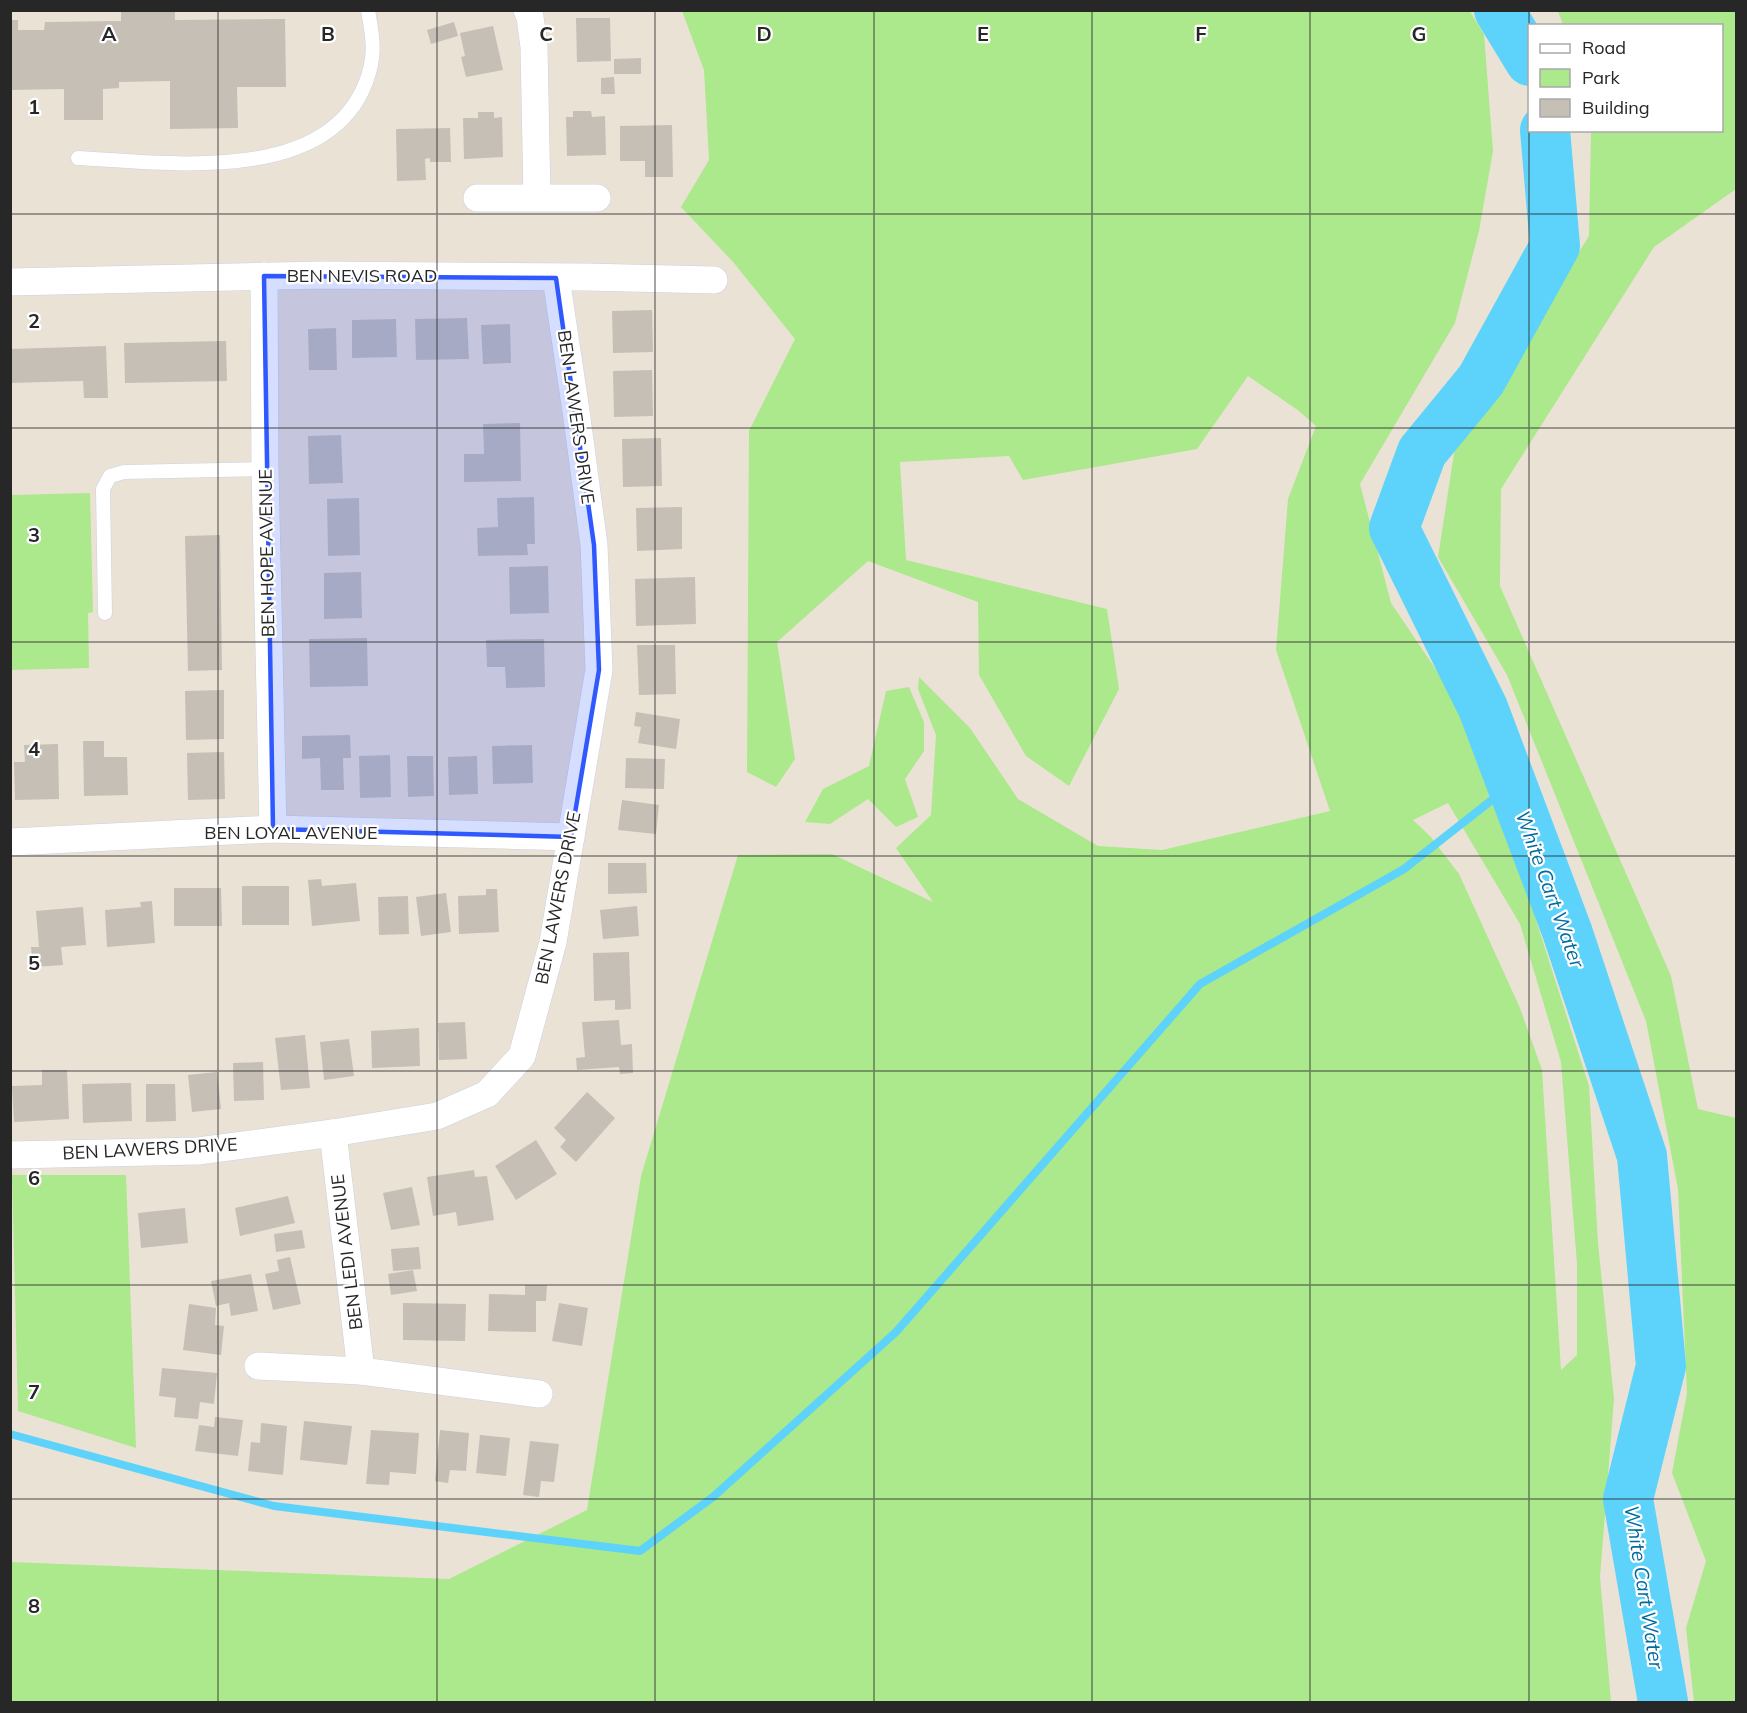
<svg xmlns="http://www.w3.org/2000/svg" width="1747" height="1713" viewBox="0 0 1747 1713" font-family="Mulish,sans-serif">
	<rect width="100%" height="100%" fill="#ebe2d6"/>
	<g fill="#ace88c" fill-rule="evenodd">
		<path d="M682,11L1469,10L1484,34L1493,151L1479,231L1455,323L1360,484L1391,603L1470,720L1528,887L1536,920L1589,1086L1598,1243L1614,1399L1600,1577L1611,1702H11V1562L449,1579L587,1510L641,1176L738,855L832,854L933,902L896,848L931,815L936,735L918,689L919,677L970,728L1018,799L1098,846L1162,850L1330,811L1276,650L1288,499L1316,426L1299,411L1248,376L1197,449L1023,480L1009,456L900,462L906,560L1107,609L1119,689L1069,786L1026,756L979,675L978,602L868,561L777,642L795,759L776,787L747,772L749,431L795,339L734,263L681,207L709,160L704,70ZM1448,803L1520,924L1561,1062L1577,1264V1355L1561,1370L1542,1070L1520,1008L1459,874L1430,836L1413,820Z"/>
		<polygon points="1558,11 1736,11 1736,189 1654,247 1501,489 1500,586 1671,976 1698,1109 1736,1118 1736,1702 1694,1702 1686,1628 1706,1561 1672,1473 1687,1393 1678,1189 1646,1021 1507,675 1438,557 1455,447 1589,236 1591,131 1722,130 1722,26 1563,25"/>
		<polygon points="90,493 93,612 88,613 89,668 11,670 11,495"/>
		<polygon points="909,687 924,722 924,751 905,779 918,817 896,827 868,799 830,824 805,822 823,789 869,766 886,691"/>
		<polygon points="12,1175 126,1175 136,1448 18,1411"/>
	</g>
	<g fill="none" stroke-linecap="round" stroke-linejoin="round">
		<polyline stroke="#5dd2fa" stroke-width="8" points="10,1434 274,1506 640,1551 713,1497 896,1332 1200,984 1404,869 1511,785"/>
		<g stroke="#5dd2fa" stroke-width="50">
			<polyline points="1499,10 1530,61"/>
			<polyline points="1545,130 1555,246 1481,380 1422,452 1394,528 1483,708 1567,931 1642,1156 1661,1366 1628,1499 1663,1702"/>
		</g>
	</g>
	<g fill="#c6bfb6">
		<polygon points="121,10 175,10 175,20 285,19 286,87 237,87 238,128 170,129 170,81 119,82 119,88 103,89 103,120 64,120 64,89 10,90 10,20 18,20 18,30 44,30 45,22 121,21"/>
		<polygon points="576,18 610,18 611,61 577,62"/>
		<polygon points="454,22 458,36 431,44 427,30"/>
		<polygon points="493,26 503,70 466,77 461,57 465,56 460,33"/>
		<polygon points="641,58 641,74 614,74 614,59"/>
		<polygon points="614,77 615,94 601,94 601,78"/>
		<polygon points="573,111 591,111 592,117 605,116 606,155 567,156 566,117 573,117"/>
		<polygon points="478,112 494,112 494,118 502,117 503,157 464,159 463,118 478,118"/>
		<polygon points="672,125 673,177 645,177 645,161 620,161 620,126"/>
		<polygon points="450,128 451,162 430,162 430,158 425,159 426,180 397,181 396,129"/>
		<polygon points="652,310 653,352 613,353 612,311"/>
		<polygon points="467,318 469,359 416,360 415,319"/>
		<polygon points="396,319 397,357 352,358 352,320"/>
		<polygon points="510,324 511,363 483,364 481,325"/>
		<polygon points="336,328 337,370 309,370 308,329"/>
		<polygon points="226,341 227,381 125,383 124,343"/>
		<polygon points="106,346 108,398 84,398 83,381 10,383 10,349"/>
		<polygon points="652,370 653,416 614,417 613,371"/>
		<polygon points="520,423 521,481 464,482 464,454 484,454 483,424"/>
		<polygon points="341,435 343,483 309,484 308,436"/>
		<polygon points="661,438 662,486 623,487 622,439"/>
		<polygon points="534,497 535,544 527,544 528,555 478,556 477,528 498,527 497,498"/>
		<polygon points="359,498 360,555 328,556 327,499"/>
		<polygon points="682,507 682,549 637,551 636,508"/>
		<polygon points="220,535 222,670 188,671 185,536"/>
		<polygon points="548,566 549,613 510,614 509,567"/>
		<polygon points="361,572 362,618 324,619 324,573"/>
		<polygon points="695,577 696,624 636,626 635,579"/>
		<polygon points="367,638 368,686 310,687 309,639"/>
		<polygon points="544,639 545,687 506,688 505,667 487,667 486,640"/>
		<polygon points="637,645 675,645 676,694 639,695"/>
		<polygon points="224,690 224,739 186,740 185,691"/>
		<polygon points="636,712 680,719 676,749 638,743 641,727 634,726"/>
		<polygon points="350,735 351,758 343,758 344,790 321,790 320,758 302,759 302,736"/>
		<polygon points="83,741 104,741 104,757 127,757 128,795 84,796"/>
		<polygon points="58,744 59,799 15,800 14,762 25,762 24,745"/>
		<polygon points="532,745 533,783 493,784 492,746"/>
		<polygon points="224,752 225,799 188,800 187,753"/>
		<polygon points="390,755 391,797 360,798 359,756"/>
		<polygon points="407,756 433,756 434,796 408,797"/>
		<polygon points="477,756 478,794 449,795 448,757"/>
		<polygon points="626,758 665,759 664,789 625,788"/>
		<polygon points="622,800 659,805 656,834 618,830"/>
		<polygon points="608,863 646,863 647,893 608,894"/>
		<polygon points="321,879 322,886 356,883 360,921 312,926 308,880"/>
		<rect x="242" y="886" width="47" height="39"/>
		<polygon points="174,888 221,888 222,926 174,926"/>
		<polygon points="486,889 497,889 499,932 459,934 458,896 486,895"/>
		<polygon points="446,893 451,932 421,936 416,897"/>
		<polygon points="408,896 409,934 379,935 378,897"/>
		<polygon points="152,901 155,943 107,947 105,910 141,907 140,902"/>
		<polygon points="637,906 639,936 603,939 600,910"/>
		<polygon points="83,907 86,945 61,947 63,965 33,967 31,947 39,947 36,911"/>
		<polygon points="629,952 631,1009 615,1010 615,1000 594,1001 593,953"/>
		<polygon points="619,1020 621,1045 632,1044 633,1073 620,1074 619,1067 577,1070 576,1058 585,1057 582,1022"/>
		<polygon points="465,1022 467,1059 439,1060 438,1023"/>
		<polygon points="419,1028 420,1066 372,1068 371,1031"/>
		<polygon points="305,1035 310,1088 281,1090 275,1038"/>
		<polygon points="349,1039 354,1076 324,1080 320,1042"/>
		<polygon points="263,1062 264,1100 234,1101 233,1063"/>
		<polygon points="42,1070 67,1070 69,1119 14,1122 12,1086 42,1085"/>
		<polygon points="217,1072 221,1109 192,1112 188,1075"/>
		<polygon points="131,1083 132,1121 83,1123 82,1084"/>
		<polygon points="146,1084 175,1084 176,1121 146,1122"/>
		<polygon points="587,1092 615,1118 576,1162 560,1147 566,1140 554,1128"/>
		<polygon points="536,1140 557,1174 516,1200 495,1166"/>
		<polygon points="474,1170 475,1177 487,1176 494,1220 458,1226 456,1212 433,1216 427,1177"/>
		<polygon points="412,1187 420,1225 391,1230 383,1193"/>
		<polygon points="288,1196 295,1223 240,1236 235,1208"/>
		<polygon points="185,1208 188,1243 141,1248 138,1213"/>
		<polygon points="302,1230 305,1248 276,1252 274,1234"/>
		<polygon points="419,1247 421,1269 393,1271 391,1249"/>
		<polygon points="290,1257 301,1304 273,1310 265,1274 279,1271 277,1260"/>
		<polygon points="413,1270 417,1291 391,1295 388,1274"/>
		<polygon points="251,1274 258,1311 231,1316 229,1303 216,1306 211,1281"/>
		<polygon points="525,1285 547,1285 546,1301 536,1301 536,1332 488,1331 489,1294 525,1295"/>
		<polygon points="403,1303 466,1304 465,1341 403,1340"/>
		<polygon points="559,1303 588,1308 582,1346 552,1341"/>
		<polygon points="189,1304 216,1308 215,1325 224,1326 221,1355 183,1350"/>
		<polygon points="162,1368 217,1373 214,1404 200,1402 198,1419 174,1417 176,1398 159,1396"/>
		<polygon points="215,1417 243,1420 238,1456 195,1451 199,1425 214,1427"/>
		<polygon points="304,1421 352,1426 347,1465 300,1460"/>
		<polygon points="261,1423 287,1426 283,1475 248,1471 251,1442 260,1443"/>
		<polygon points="371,1430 419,1433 416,1474 390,1472 389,1485 366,1484"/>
		<polygon points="440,1430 469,1433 466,1471 450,1470 448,1483 435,1481"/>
		<polygon points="480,1435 510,1438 506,1476 476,1473"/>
		<polygon points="530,1441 559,1444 554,1482 541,1481 539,1497 523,1495"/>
	</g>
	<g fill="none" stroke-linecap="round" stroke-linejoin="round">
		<defs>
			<g id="service">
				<path d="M78,158C171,163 344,188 371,65C375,47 371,28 368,10"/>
				<polyline points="105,613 103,489 110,476 124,472 265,469"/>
			</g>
			<g id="minor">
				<polyline points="527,10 530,17 534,47 537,197"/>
				<polyline points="477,198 597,198"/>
				<polyline points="264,276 265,469 273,829"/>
				<polyline points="10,282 321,275 586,277 714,280"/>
				<polyline points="10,842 273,829 571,837"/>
				<polyline points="333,1133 361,1371"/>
				<polyline points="10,1155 198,1151 333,1133 437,1116 487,1094 522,1056 553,942 599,670 594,545 576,411 556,278"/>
				<polyline points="258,1366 361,1371 539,1394"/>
			</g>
		</defs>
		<use href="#service" stroke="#cbd0e2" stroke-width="15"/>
		<use href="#minor" stroke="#cbd0e2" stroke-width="28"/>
		<use href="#service" stroke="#fff" stroke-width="14"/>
		<use href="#minor" stroke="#fff" stroke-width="27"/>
	</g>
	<path fill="#2f58ff" fill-opacity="0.2" stroke="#2f58ff" stroke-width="4.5" stroke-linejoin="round" d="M264,276L556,278L594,545L599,670L571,837L273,829Z"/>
	<path fill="none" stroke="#272727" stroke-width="1.5" stroke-opacity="0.55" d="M218,10V1702M437,10V1702M655,10V1702M874,10V1702M1092,10V1702M1310,10V1702M1529,10V1702M10,214H1736M10,428H1736M10,642H1736M10,856H1736M10,1071H1736M10,1285H1736M10,1499H1736"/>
	<g text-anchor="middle" stroke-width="4.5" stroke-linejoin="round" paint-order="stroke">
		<g font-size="18" fill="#272727" stroke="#fff">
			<text x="362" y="282">BEN NEVIS ROAD</text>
			<text transform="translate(576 417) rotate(82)" y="6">BEN LAWERS DRIVE</text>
			<text transform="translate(267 553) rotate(-91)" y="6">BEN HOPE AVENUE</text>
			<text x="291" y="839">BEN LOYAL AVENUE</text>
			<text transform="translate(558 898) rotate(-79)" y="6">BEN LAWERS DRIVE</text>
			<text transform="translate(150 1149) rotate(-3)" y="6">BEN LAWERS DRIVE</text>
			<text transform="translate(347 1252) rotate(-97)" y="6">BEN LEDI AVENUE</text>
		</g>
		<g font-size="20" font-style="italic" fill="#016ba1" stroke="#fff">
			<text transform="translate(1550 889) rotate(70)" y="7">White Cart Water</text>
			<text transform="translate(1644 1587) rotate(81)" y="7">White Cart Water</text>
		</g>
	</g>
	<g font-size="20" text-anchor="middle" font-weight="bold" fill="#272727" stroke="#fff" stroke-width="4.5" stroke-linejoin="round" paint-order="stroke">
		<text x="109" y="41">A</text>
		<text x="328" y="41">B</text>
		<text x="546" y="41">C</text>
		<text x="764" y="41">D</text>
		<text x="983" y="41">E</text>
		<text x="1201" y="41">F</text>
		<text x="1419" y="41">G</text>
		<text x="34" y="114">1</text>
		<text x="34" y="328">2</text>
		<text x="34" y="542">3</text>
		<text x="34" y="756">4</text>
		<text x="34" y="970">5</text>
		<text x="34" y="1185">6</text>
		<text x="34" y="1399">7</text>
		<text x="34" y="1613">8</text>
	</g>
	<rect width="1747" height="1713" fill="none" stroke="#272727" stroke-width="24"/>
	<rect x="1528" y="24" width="195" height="108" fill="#ffffff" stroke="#a9a9a9" stroke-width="1.5"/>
	<rect x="1540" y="44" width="30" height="9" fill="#ffffff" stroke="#a9a9a9" stroke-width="1.5"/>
	<text x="1582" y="54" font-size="18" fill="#272727">Road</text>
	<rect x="1540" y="69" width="30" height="18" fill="#ace88c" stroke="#a9a9a9" stroke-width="1.5"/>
	<text x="1582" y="84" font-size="18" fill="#272727">Park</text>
	<rect x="1540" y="99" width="30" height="18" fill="#c6bfb6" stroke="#a9a9a9" stroke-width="1.5"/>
	<text x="1582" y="114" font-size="18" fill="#272727">Building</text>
</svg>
